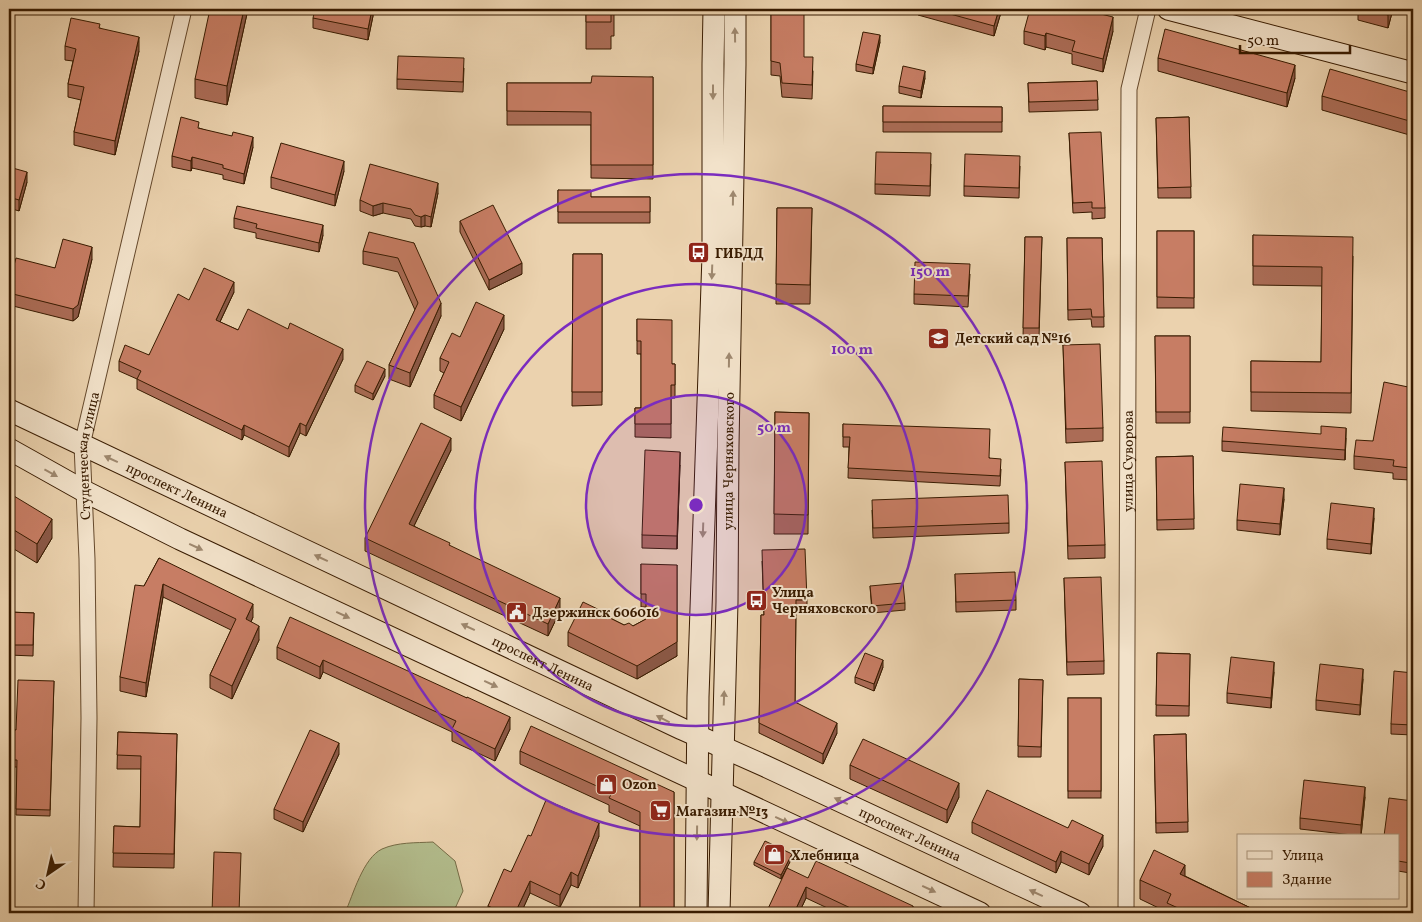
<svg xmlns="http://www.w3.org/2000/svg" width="1422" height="922" viewBox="0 0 1422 922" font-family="Vollkorn,serif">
	<rect width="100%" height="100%" fill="#ebd2ae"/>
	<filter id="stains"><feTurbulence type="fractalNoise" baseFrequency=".004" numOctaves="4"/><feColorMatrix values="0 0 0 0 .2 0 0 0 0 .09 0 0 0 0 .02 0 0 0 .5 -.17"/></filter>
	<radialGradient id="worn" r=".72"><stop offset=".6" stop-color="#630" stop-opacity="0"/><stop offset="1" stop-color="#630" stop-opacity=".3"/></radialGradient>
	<path fill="#b3bd8d" stroke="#766c46" d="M433,842L455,861L463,891L453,913H345C353,895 363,858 382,849C398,842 415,843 433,842Z"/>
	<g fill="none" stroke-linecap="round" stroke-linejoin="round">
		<defs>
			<g id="street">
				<path id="s1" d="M86,913L89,718L87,559L82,445L184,9"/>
				<path id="s2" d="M1126,913L1129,89L1148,9"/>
			</g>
			<g id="secondary">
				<polyline points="1168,9 1413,73"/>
				<path id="s3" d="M9,410L682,729L765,766L1080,913"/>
				<polyline points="9,449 84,491 180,539 980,913"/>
				<polyline points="696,913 698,697 713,255 713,64 714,9"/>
				<path id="s4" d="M719,913L727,602L728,446L735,64V9"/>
			</g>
		</defs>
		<use href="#street" stroke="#65492c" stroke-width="17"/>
		<use href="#secondary" stroke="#381b00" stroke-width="23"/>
		<use href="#street" stroke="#f2e2ca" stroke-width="15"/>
		<use href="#secondary" stroke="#f2e2ca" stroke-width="21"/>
	</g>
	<g fill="#ab6c56" stroke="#381b00">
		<polygon points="248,9 227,105 195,98 195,79"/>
		<polygon points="373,9 373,16 368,40 313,28 313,18"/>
		<polygon points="586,9 614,9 614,36 611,36 611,49 586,49"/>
		<polygon points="771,9 813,71 812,99 782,97 780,76 771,75"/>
		<polygon points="918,9 1002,9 994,36 918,15"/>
		<polygon points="1358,9 1393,9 1388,28 1358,20"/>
		<polygon points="100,28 139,51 115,155 74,145 74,132 81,100 68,97 68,84 73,61 65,60 65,46"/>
		<polygon points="1024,31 1113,31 1103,72 1072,64 1072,54 1046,47 1045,50 1024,44"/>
		<polygon points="880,42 873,74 856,71 856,64"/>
		<polygon points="1158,58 1295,78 1287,107 1158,71"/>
		<polygon points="464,68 463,92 397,89 397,79"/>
		<polygon points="653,77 653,179 591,178 591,125 507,125 507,83 591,83"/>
		<polygon points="925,78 921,98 899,93 899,86"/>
		<polygon points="1097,81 1098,110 1029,112 1028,83"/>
		<polygon points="1413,93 1413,136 1322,110 1322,96"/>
		<polygon points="883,106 1002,107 1002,132 883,132"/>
		<polygon points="1189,117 1191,198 1158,198 1156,118"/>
		<polygon points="199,128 253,147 244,184 223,179 223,175 192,168 191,171 172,167 172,156"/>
		<polygon points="1069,133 1105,208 1105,218 1092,219 1092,212 1073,213"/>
		<polygon points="931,164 930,196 875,194 875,184"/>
		<polygon points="1020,166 1019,198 964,196 964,186"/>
		<polygon points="9,167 27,182 19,211 9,208"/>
		<polygon points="344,171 335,206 271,188 271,177"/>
		<polygon points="558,190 591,197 650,197 650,223 558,223"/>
		<polygon points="438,193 431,227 425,226 421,227 415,226 411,219 383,213 373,216 360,211 360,200"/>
		<polygon points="777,208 812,208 810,304 776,304"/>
		<polygon points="234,218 323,235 319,252 256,238 256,233 234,228"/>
		<polygon points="460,221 522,274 489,290 460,232"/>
		<rect x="1157" y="231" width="37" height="77"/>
		<polygon points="1253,235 1353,256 1351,413 1251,411 1251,361 1321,362 1322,286 1253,285"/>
		<polygon points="1025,237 1042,237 1039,338 1023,338"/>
		<polygon points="1067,238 1102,238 1104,327 1092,327 1091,319 1068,320"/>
		<polygon points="414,243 441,316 410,387 389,379 389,365 415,310 398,272 363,264 363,251"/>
		<polygon points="573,254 602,254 602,405 572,406"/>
		<polygon points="92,259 78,317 73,321 9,305 9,268 13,269 55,268"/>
		<polygon points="970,274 968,307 914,304 914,294"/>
		<polygon points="1413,283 1413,309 1410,308 1410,295"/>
		<polygon points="234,292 220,322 238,330 343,359 306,436 300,433 289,457 244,435 242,440 137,389 137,379 119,371 119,361 149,355 189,300"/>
		<polygon points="637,319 672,364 675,364 675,398 671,398 671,438 635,437 635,408 641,408 641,354 637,354"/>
		<polygon points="504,329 461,421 434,408 434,395 444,373 440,371 440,358 460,337"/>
		<polygon points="1155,336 1190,336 1190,423 1156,423"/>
		<polygon points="1063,345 1103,428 1103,441 1066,443"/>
		<polygon points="385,376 373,400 355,392 355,385"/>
		<polygon points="1413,388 1413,471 1410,470 1410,480 1393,479 1393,473 1354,469 1354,456 1373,441"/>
		<polygon points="775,412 809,413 808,534 774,534"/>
		<polygon points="843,424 990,458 1001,469 1000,486 848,478 849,447 843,447"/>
		<polygon points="1346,438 1345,460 1222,451 1222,441"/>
		<polygon points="451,450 414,526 450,546 560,611 548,636 365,551 365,538"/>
		<polygon points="1193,456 1194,529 1157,530 1156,457"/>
		<polygon points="1065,462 1105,545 1105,558 1068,559"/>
		<polygon points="680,465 677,549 642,548 642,535"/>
		<polygon points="9,493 52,538 37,563 9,546"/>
		<polygon points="1284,499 1280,535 1237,530 1237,520"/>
		<polygon points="872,510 1009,523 1009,533 873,538"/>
		<polygon points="1413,516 1413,555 1411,555"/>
		<polygon points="1374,518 1371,554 1327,549 1327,539"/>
		<polygon points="159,558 253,617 251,622 259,640 232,699 210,688 210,675 231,630 163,597 146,697 120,691 120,677 144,586"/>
		<polygon points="762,561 807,600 807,610 796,610 795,702 837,733 823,764 759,733 761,615 764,615"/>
		<polygon points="641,564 677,656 637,679 568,646 568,632 608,617 624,625 633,626 646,619 646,607 641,607"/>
		<polygon points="955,574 1016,600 1016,610 956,612"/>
		<polygon points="1064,578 1104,661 1104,674 1067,675"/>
		<polygon points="870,586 905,603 905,610 872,613"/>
		<polygon points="9,612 34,613 33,656 9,655"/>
		<polygon points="277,647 467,698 510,729 495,761 452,741 452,732 323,672 320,679 277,659"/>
		<polygon points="1157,653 1190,654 1189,716 1156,716"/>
		<polygon points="883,667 874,691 855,683 855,677"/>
		<polygon points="1274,672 1271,708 1227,703 1227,693"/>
		<polygon points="1413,673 1413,735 1391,734 1391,724"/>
		<polygon points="1019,679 1043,680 1041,757 1018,757"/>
		<polygon points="1363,679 1360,715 1316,710 1316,700"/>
		<polygon points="54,681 50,816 16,815 17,767 9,767 9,730 16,730"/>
		<rect x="1068" y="698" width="33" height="100"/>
		<polygon points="118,732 177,734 174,868 113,867 114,826 140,827 141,769 117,769"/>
		<polygon points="1186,734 1188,832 1156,833 1154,735"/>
		<polygon points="520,751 674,792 674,913 640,913 640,826 609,812 609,805 520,764"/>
		<polygon points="339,754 303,832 274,819 274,809"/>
		<polygon points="850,765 959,797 947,823 850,779"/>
		<polygon points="1365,797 1361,836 1300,829 1300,818"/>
		<polygon points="1413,801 1410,873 1398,871 1398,836"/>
		<polygon points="972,822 1103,846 1089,875 1061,862 1056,873 972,833"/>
		<polygon points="531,836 599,836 578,888 571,885 560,907 530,893 521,913 488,913 488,906 511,872"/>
		<polygon points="792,858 781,879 754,865 754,862"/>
		<polygon points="1185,876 1261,913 1167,913 1167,912 1140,899 1140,880"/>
		<polygon points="808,878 913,913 838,913 806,898 799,913 766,913"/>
	</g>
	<g fill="#8b5846" stroke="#381b00">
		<polygon points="244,9 248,9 227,105 227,86"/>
		<polygon points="372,9 373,16 368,40 368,29"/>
		<polygon points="999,9 1002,9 994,36 994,26"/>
		<polygon points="1390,9 1393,9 1388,28 1388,15"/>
		<polygon points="1113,17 1113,31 1103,72 1103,59"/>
		<polygon points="1046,33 1046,47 1045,50 1045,36"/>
		<polygon points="880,35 880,42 873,74 873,68"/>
		<polygon points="139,37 139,51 115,155 115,141"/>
		<polygon points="1295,65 1295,78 1287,107 1287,93"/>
		<polygon points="925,71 925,78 921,98 921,91"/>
		<polygon points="253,137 253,147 244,184 244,174"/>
		<polygon points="192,157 192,168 191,171 191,161"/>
		<polygon points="344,161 344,171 335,206 335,195"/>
		<polygon points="27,172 27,182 19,211 19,200"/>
		<polygon points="438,183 438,193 431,227 431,217"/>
		<polygon points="383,203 383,213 373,216 373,206"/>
		<polygon points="425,215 425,226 421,227 421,217"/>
		<polygon points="323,225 323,235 319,252 319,243"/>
		<polygon points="92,247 92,259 78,317 73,321 73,309"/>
		<polygon points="522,263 522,274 489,290 489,280"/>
		<polygon points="234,282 234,292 216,330 216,320"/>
		<polygon points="441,303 441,316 410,387 410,373"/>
		<polygon points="504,315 504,329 461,421 461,407"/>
		<polygon points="343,349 343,359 306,436 306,426"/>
		<polygon points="385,369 385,376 373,400 373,394"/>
		<polygon points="300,423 300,433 289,457 289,447"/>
		<polygon points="244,425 244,435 242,440 242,430"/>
		<polygon points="1346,428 1346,438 1345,460 1345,450"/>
		<polygon points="451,438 451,450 409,536 409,524"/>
		<polygon points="680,452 680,465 677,549 677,536"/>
		<polygon points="1284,488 1284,499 1280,535 1280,524"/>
		<polygon points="1374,508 1374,518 1371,554 1371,544"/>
		<polygon points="52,519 52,538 37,563 37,544"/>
		<polygon points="677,565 677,656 637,679 637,666"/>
		<polygon points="163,584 163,597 146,697 146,683"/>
		<polygon points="560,598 560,611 548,636 548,624"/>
		<polygon points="253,604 253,617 246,633 246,619"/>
		<polygon points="259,626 259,640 232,699 232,686"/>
		<polygon points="323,660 323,672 320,679 320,667"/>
		<polygon points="883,660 883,667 874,691 874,684"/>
		<polygon points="1274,662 1274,672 1271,708 1271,698"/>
		<polygon points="1363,669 1363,679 1360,715 1360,705"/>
		<polygon points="510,717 510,729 495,761 495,749"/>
		<polygon points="837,723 837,733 823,764 823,754"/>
		<polygon points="339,743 339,754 303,832 303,822"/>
		<polygon points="959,783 959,797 947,823 947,810"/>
		<polygon points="1365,787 1365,797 1361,836 1361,825"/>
		<polygon points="599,823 599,836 578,888 578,876"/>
		<polygon points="1413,833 1413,843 1410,873 1410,863"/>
		<polygon points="1103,835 1103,846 1089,875 1089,864"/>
		<polygon points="1061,851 1061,862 1056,873 1056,862"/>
		<polygon points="792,854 792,858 781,879 781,875"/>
		<polygon points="1185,865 1185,884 1180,874"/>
		<polygon points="571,872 571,885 560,907 560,895"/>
		<polygon points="530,881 530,893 521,913 515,913"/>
		<polygon points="806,887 806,898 799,913 794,913"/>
		<polygon points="913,906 913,913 910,913"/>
	</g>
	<g fill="#c77d64" stroke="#381b00">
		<polygon points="210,9 244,9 227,86 195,79"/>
		<polygon points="315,9 372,9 368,29 313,18"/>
		<polygon points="586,9 614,9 611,9 611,22 586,22"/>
		<polygon points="771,9 804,9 804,57 813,57 812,85 782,83 780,63 771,61"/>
		<polygon points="932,9 999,9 994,26"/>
		<polygon points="1030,9 1081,9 1113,17 1103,59 1072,51 1075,41 1046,33 1045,36 1024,31"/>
		<polygon points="1366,9 1390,9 1388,15"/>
		<polygon points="71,18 100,24 99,28 139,37 115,141 74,132 84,87 68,84 76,49 65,46"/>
		<polygon points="1165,29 1295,65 1287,93 1158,58"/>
		<polygon points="863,32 880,35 873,68 856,64"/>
		<polygon points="398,56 464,58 463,82 397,79"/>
		<polygon points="903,66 925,71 921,91 899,86"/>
		<polygon points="1330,69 1413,93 1413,122 1322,96"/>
		<polygon points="592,76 653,77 653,165 591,165 591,112 507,111 507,83 591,83"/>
		<polygon points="1097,81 1098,100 1029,102 1028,83"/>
		<polygon points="883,106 1002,107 1002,122 883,122"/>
		<polygon points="181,117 199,122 198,128 232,136 233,132 253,137 244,174 223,168 223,165 192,157 191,161 172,156"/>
		<polygon points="1189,117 1191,187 1158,188 1156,118"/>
		<polygon points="1101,132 1105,208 1092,208 1092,202 1073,203 1069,133"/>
		<polygon points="281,143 344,161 335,195 271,177"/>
		<polygon points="876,152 931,153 930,186 875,184"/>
		<polygon points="965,154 1020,156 1019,188 964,186"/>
		<polygon points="370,164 438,183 431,217 425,215 421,217 415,215 411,209 383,203 373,206 360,200"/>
		<polygon points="9,167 27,172 19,200 9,197"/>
		<polygon points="558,190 591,190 591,197 650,197 650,212 558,212"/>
		<polygon points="493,205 522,263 489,280 460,221"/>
		<polygon points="237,206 323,225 319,243 256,228 257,224 234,218"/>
		<polygon points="777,208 812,208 810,285 776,284"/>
		<polygon points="1157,231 1194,231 1194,298 1157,297"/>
		<polygon points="369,232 414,243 441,303 410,373 389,365 418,303 398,258 363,251"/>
		<polygon points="1253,235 1353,237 1351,393 1251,392 1251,361 1321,362 1322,267 1253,266"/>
		<polygon points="1025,237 1042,237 1039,328 1023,328"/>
		<polygon points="1067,238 1102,238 1104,317 1092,317 1091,309 1068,310"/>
		<polygon points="63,239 92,247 78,305 73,309 9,293 9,268 13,269 16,258 55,268"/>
		<polygon points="573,254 602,254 602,392 572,392"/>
		<polygon points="915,262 970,264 968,296 914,294"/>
		<polygon points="204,268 234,282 216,320 238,330 248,309 288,329 290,323 343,349 306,426 300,423 289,447 244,425 242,430 137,379 141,371 119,361 125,345 149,355 178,294 189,300"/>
		<polygon points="1413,283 1413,296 1410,295"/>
		<polygon points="476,302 504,315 461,407 434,395 449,362 440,358 452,333 460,337"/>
		<polygon points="637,319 672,320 672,364 675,364 675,385 671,385 671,424 635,424 635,408 641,408 641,341 637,341"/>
		<polygon points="1155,336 1190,336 1190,412 1156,412"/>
		<polygon points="1100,344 1103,428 1066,429 1063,345"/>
		<polygon points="367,361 385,369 373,394 355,385"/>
		<polygon points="1384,382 1413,388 1413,458 1410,458 1410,468 1393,466 1394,460 1354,456 1356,440 1373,441"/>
		<polygon points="775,412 809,413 808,515 774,514"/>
		<polygon points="421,423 451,438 409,524 450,543 449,545 560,598 548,624 365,538"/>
		<polygon points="843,424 990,429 989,458 1001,459 1000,476 848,468 850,437 843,437"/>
		<polygon points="1321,426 1346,428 1345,450 1222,441 1223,427 1321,434"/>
		<polygon points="645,450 680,452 677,536 642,535"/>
		<polygon points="1193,456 1194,519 1157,520 1156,457"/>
		<polygon points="1102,461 1105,545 1068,546 1065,462"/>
		<polygon points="1240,484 1284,488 1280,524 1237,520"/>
		<polygon points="9,493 52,519 37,544 9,527"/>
		<polygon points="1008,495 1009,523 873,528 872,500"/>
		<polygon points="1331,503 1374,508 1371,544 1327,539"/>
		<polygon points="1413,516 1413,545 1411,545"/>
		<polygon points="805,549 807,600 796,600 795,702 837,723 823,754 759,723 761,615 764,615 762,550"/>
		<polygon points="159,558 253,604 246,619 259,626 232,686 210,675 236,619 163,584 146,683 120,677 135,585 144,586"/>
		<polygon points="641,564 677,565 677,642 637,666 568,632 583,602 608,614 606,616 624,625 629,623 633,626 646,619 646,594 641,594"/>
		<polygon points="1015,572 1016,600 956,602 955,574"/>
		<polygon points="1101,577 1104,661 1067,662 1064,578"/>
		<polygon points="903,583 905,603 872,606 870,586"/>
		<polygon points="9,612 34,613 33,645 9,645"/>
		<polygon points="290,617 467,698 467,697 510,717 495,749 452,729 456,721 323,660 320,667 277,647"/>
		<polygon points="865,653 883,660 874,684 855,677"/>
		<polygon points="1157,653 1190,654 1189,706 1156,705"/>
		<polygon points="1231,657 1274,662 1271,698 1227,693"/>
		<polygon points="1320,664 1363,669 1360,705 1316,700"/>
		<polygon points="1394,671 1413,673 1413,725 1391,724"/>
		<polygon points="1019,679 1043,680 1041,747 1018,746"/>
		<polygon points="18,680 54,681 50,810 16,809 17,760 9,760 9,730 16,730"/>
		<rect x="1068" y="698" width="33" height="93"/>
		<polygon points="531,726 674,792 674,909 640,908 640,812 609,798 612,793 520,751"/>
		<polygon points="310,730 339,743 303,822 274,809"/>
		<polygon points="118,732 177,734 174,854 113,853 114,826 140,827 141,756 117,755"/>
		<polygon points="1186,734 1188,822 1156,823 1154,735"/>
		<polygon points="863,739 959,783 947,810 850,765"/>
		<polygon points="1304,780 1365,787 1361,825 1300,818"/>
		<polygon points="987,790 1068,828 1072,820 1103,835 1089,864 1061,851 1056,862 972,822"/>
		<polygon points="1389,798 1413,801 1413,833 1410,863 1398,861 1398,836 1384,836"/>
		<polygon points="546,800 599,823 578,876 571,872 560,895 530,881 515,913 504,913 488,906 504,869 511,872 528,835 531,836"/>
		<polygon points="765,841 792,854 781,875 754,862"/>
		<polygon points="1154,850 1185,865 1180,874 1261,913 1189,913 1167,903 1171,894 1140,880"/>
		<polygon points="214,852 241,853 239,913 212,913"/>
		<polygon points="816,861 913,906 910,913 861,913 806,887 794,913 766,913 787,868 808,878"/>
	</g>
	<defs><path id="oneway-solid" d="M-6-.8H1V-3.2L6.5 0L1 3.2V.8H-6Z" transform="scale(1.25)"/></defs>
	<g fill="#9e886f">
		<use href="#oneway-solid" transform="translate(735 35) rotate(-91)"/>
		<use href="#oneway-solid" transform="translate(713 92) rotate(90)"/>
		<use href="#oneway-solid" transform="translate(733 198) rotate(-89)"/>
		<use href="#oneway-solid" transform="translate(712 272) rotate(92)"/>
		<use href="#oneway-solid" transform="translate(729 360) rotate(-89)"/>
		<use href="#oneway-solid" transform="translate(111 459) rotate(-155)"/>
		<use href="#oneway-solid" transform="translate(51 473) rotate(29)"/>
		<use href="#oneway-solid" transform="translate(703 530) rotate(92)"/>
		<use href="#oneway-solid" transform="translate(196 547) rotate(25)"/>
		<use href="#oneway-solid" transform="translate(321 558) rotate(-155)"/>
		<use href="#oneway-solid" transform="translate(343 615) rotate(25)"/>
		<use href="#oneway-solid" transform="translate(468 627) rotate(-155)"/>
		<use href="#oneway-solid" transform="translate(491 684) rotate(25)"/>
		<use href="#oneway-solid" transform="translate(724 698) rotate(-88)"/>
		<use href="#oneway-solid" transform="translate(663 719) rotate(-153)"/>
		<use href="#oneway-solid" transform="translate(841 801) rotate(-155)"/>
		<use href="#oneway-solid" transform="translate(782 820) rotate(25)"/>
		<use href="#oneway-solid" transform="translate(697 833) rotate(91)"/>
		<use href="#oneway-solid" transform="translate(929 889) rotate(25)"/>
		<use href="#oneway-solid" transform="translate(1036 893) rotate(-155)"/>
	</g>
	<circle cx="696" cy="505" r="110" fill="#7b2cbf" fill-opacity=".12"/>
	<g fill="none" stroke="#7b2cbf" stroke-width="2.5">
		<circle cx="696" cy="505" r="110"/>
		<circle cx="696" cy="505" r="221"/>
		<circle cx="696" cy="505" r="331"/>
	</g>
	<defs>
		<symbol id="bus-square" viewBox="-11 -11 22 22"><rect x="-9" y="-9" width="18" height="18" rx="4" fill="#8f2418" stroke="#f2e2ca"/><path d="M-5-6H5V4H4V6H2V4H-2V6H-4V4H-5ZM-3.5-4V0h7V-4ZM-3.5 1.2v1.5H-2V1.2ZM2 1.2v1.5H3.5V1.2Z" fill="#fff"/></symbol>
		<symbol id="school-square" viewBox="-11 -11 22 22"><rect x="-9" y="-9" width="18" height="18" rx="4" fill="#8f2418" stroke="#f2e2ca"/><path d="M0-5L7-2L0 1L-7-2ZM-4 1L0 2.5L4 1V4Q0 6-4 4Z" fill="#fff"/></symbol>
		<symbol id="civic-square" viewBox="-11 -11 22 22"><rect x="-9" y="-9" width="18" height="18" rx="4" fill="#8f2418" stroke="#f2e2ca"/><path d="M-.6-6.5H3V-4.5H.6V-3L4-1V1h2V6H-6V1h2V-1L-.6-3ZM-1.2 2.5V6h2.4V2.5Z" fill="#fff"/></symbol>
		<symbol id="shop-square" viewBox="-11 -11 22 22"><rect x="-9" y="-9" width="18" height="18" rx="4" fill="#8f2418" stroke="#f2e2ca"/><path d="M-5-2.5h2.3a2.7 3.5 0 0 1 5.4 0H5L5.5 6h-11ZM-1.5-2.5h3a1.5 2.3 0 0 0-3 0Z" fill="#fff"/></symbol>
		<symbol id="supermarket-square" viewBox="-11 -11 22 22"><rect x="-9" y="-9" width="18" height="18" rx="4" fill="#8f2418" stroke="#f2e2ca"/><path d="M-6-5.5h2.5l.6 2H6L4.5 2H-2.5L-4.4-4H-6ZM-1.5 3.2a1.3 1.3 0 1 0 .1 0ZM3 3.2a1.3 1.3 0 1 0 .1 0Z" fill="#fff"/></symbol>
	</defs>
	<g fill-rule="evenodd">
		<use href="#bus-square" x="686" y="240" width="25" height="25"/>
		<use href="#school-square" x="926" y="326" width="25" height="25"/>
		<use href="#bus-square" x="744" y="588" width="25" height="25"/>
		<use href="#civic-square" x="504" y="600" width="25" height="25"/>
		<use href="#shop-square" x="594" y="772" width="25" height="25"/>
		<use href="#supermarket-square" x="648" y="798" width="25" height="25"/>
		<use href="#shop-square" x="762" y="842" width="25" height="25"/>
	</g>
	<g text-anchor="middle" stroke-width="4" stroke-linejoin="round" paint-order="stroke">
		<g font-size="14" font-weight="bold" fill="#381b00" stroke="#f2e2ca" text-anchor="start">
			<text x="715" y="258">ГИБДД</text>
			<text x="955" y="343">Детский сад №16</text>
			<text x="772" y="597">Улица<tspan x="772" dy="16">Черняховского</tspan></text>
			<text x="532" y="617">Дзержинск 606016</text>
			<text x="622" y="789">Ozon</text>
			<text x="676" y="816">Магазин №13</text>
			<text x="791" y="860">Хлебница</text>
		</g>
		<g font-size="14" fill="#381b00" stroke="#f2e2ca">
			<text dy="5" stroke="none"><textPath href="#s1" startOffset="458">Студенческая улица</textPath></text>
			<text dy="5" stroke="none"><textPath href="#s2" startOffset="452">улица Суворова</textPath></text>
			<text dy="5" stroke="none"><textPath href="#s4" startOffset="452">улица Черняховского</textPath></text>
			<text dy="5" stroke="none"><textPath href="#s3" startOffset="186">проспект Ленина</textPath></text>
			<text dy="5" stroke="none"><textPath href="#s3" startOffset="591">проспект Ленина</textPath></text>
			<text dy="5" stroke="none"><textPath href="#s3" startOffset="996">проспект Ленина</textPath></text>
		</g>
	</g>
	<circle cx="696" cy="505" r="8" fill="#7b2cbf" stroke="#f2e2ca" stroke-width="2.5"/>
	<g font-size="15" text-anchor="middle" font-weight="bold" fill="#7b2cbf" stroke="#f2e2ca" stroke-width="4" stroke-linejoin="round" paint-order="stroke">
		<text x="930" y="276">150 m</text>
		<text x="852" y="354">100 m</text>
		<text x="774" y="432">50 m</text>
	</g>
	<rect width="1422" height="922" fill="none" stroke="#ebd2ae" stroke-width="30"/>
	<rect x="10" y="10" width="1402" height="902" fill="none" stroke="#381b00" stroke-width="2.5"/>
	<rect x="15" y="15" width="1392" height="892" fill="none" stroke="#381b00"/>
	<rect x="1237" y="834" width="162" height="65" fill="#f2e2ca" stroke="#a89279"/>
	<rect x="1247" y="851" width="25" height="8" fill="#f2e2ca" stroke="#a89279"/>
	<text x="1282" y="860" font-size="15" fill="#381b00">Улица</text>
	<rect x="1247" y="872" width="25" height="15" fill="#c77d64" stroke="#a89279"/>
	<text x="1282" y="884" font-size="15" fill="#381b00">Здание</text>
	<g transform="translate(48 874) rotate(214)" stroke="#f2e2ca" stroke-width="4" paint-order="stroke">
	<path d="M0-4L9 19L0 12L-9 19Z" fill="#381b00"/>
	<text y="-8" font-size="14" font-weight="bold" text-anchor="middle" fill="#381b00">С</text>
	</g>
	<path d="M1240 45v8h110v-8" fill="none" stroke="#381b00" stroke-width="2.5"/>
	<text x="1247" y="45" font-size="15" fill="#381b00" stroke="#f2e2ca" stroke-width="4" paint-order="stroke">50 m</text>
	<rect width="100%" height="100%" filter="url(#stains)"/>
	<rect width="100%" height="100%" fill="url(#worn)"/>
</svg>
